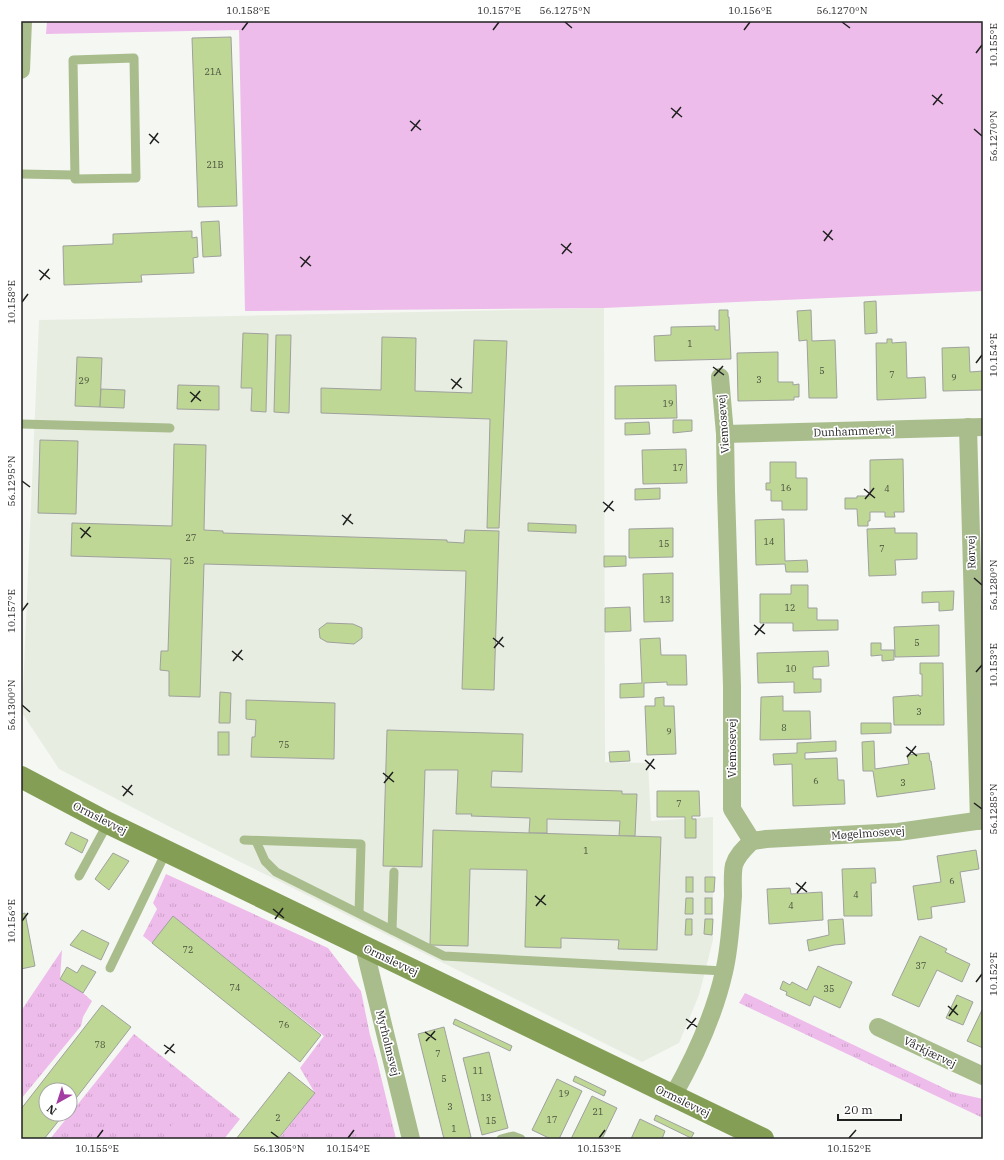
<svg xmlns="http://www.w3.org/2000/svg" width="1004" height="1160" viewBox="0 0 1004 1160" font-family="'IBM Plex Serif',serif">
	<defs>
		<pattern id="grass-tufts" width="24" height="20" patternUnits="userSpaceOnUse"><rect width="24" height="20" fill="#eebceb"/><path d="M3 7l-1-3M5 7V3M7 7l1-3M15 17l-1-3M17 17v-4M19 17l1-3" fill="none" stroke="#cca1c9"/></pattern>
	</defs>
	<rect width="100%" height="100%" fill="#f5f7f3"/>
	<polygon fill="#e8ede2" points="604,308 605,762 648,763 651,821 713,817 713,940 699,995 679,1043 642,1062 172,828 59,769 22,713 39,320"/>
	<g fill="url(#grass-tufts)">
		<polygon points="166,874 328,948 361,991 370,1035 377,1060 396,1139 279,1139 315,1093 300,1068 324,1036 174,917 152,943 143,936 157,909 153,903"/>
		<polygon points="62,950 60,979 83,993 92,1001 83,1017 81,1026 21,1099 21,1011"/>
		<polygon points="745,993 952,1092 983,1099 983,1118 739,1003"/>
		<polygon points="134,1034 240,1119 224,1139 50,1139"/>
	</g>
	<g fill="#eebceb">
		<polygon points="47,21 983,21 983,291 604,308 245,311 239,30 46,34"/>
		<polygon points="175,1121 198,1139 170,1139 164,1134"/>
	</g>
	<g fill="#bed795" stroke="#9fa19d">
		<polygon points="231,37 237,206 198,207 192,38"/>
		<polygon points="219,221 221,256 203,257 201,222"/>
		<polygon points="192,231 192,238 197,237 198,257 193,258 194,273 141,275 142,282 64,285 63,246 113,244 113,234"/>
		<polygon points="876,301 877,333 865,334 864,302"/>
		<polygon points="719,310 728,310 728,317 729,317 731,359 655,361 654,336 671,335 671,327 715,326 715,330 719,330"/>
		<polygon points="811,310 812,341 835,340 837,398 809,398 807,340 799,341 797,311"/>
		<polygon points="243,333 268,334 266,412 251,411 252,388 241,388"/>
		<polygon points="276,335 291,335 289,413 274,412"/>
		<polygon points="382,337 416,338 415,391 472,393 474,340 507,341 499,528 487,528 490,419 321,413 321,388 381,390"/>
		<polygon points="887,339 892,339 892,343 906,342 907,378 925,377 926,398 877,400 876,343 887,343"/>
		<polygon points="969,347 970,372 983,371 983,390 943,391 942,348"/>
		<polygon points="778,352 778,382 793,382 793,385 799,384 799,397 794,397 794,400 738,401 737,353"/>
		<polygon points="77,357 102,358 100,407 75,406"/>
		<polygon points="178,385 219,386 219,410 177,409"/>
		<polygon points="676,385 677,418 615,419 615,386"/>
		<polygon points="101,389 125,390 124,408 100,407"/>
		<polygon points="673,420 692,420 692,431 673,433"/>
		<polygon points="649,422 650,434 625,435 625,423"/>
		<polygon points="40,440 78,441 76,514 38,513"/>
		<polygon points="174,444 206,445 204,530 223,531 223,533 447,540 447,542 464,543 465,530 499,531 494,690 462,689 466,571 204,564 200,697 169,696 169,671 160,670 161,651 168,651 171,559 71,556 72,523 172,526"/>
		<polygon points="686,449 687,483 643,484 642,450"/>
		<polygon points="903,459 904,512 894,512 895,517 885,517 885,512 870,512 870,521 868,521 868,526 858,526 857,509 845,509 845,498 857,498 857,496 870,496 870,460"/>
		<polygon points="770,462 796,462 796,478 807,478 807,510 782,510 782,501 771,501 771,490 766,490 766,483 770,483"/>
		<polygon points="660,488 660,499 635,500 635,489"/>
		<polygon points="784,519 785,561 807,560 808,572 786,572 785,564 756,565 755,520"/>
		<polygon points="528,523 576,525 576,533 528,531"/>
		<polygon points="673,528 673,557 629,558 629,529"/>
		<polygon points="895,528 895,533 917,533 917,559 895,560 896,575 869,576 867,529"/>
		<polygon points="604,556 626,556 626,566 604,567"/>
		<polygon points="673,573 673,621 644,622 643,574"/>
		<polygon points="791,585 808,585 808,608 817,608 817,620 838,620 838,630 793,631 793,623 760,623 760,594 791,594"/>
		<polygon points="954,591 953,610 939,611 939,602 922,603 922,592"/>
		<polygon points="630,607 631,631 605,632 605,608"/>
		<polygon points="327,623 353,624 362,628 362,638 354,644 327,642 320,638 319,629"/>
		<polygon points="939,625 939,656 895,657 894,627"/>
		<polygon points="660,638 661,655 686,655 687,685 667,685 667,682 644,683 644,697 620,698 620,684 642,683 640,639"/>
		<polygon points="871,643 881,643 881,650 894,650 894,660 882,661 882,655 871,656"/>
		<polygon points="828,651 829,666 813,667 813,679 821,679 821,692 794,693 794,682 758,683 757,653"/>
		<polygon points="920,663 943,663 944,725 894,725 893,697 919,695 919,696 922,696 922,674 920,674"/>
		<polygon points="220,692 231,693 230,723 219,723"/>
		<polygon points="783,696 783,711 810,711 811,739 760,740 761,697"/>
		<polygon points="664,697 664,706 674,706 676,754 647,755 645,706 655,706 655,698"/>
		<polygon points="246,700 335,703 334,759 251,757 252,737 255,737 256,720 246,719"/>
		<polygon points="861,723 891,723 891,733 861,734"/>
		<polygon points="387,730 523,734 522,772 492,771 491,787 622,791 622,794 637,794 635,836 619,836 620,821 547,819 547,833 529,833 530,818 471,816 472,814 456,814 458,770 425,770 422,867 383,866"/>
		<rect x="218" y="732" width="11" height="23"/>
		<polygon points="836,741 836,751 805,753 805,759 837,758 838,780 844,780 845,804 793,806 792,764 774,765 773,754 797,753 797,743"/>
		<polygon points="874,741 875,769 909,764 907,755 929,753 930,761 931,761 935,789 877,797 873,771 863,771 862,742"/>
		<polygon points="629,751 630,761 610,762 609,752"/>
		<polygon points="657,791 699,791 700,816 692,816 692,819 696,819 696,838 685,838 685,817 657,817"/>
		<polygon points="433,830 661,837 657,950 618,949 619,940 561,938 561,948 525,947 527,870 470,869 468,946 430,945"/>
		<polygon points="71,832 88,840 82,853 65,844"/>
		<polygon points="976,850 979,869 960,872 965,902 931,907 932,918 918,920 913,886 941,882 937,856"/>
		<polygon points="113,853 129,861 109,890 95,879"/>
		<polygon points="875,868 876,883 871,883 872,916 844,916 842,869"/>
		<rect x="686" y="877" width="7" height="15"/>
		<polygon points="705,877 715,877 714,892 705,892"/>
		<polygon points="790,888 791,894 822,892 823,920 769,924 767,889"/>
		<polygon points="686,898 693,898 693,914 685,914"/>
		<rect x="705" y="898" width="7" height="16"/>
		<polygon points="25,913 35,966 21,969 21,914"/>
		<polygon points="173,916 321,1035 300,1062 152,943"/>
		<polygon points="686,919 692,919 692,935 685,935"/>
		<polygon points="705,919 713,919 712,935 704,934"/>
		<polygon points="843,919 845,944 834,945 809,951 807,940 829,935 828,920"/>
		<polygon points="82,930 109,943 101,960 70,945"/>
		<polygon points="920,936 947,949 945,952 970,964 962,982 937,970 919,1007 892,995"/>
		<polygon points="82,965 96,972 83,993 60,979 67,967 77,973"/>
		<polygon points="818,966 852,982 840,1008 814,996 810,1006 786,995 787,992 780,989 783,981 790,985 792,982 807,990"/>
		<polygon points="957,995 973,1002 963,1025 946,1018"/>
		<polygon points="102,1005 131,1027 70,1106 70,1090 46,1090 46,1114 64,1114 44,1139 21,1139 21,1109"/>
		<polygon points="983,1008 983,1048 967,1041"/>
		<polygon points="455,1019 512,1046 510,1051 453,1024"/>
		<polygon points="444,1027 471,1137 465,1139 444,1139 418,1034"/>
		<polygon points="489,1052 508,1128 482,1135 463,1058"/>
		<polygon points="289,1072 315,1093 290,1124 278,1139 236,1139"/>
		<polygon points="575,1076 606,1091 604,1096 573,1081"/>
		<polygon points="557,1079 582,1091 559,1139 551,1139 532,1130"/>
		<polygon points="592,1096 617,1108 602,1139 571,1139"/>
		<polygon points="656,1115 694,1133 691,1138 654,1120"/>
		<polygon points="640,1119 665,1131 662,1139 631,1139"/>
	</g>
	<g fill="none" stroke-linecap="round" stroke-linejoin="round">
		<g stroke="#a9bc8c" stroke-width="9">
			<polygon points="134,58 136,178 75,179 73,60"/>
			<polyline points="21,174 74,175"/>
			<polyline points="21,424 170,428"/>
			<polyline points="244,840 361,844 359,913"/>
			<polyline points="256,841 265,861 276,872 444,956 724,971"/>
			<polyline points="79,876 108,823"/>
			<polyline points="392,930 394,872"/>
			<polyline points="110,968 166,852"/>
			<polyline points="501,1139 513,1136 521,1139"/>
		</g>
		<g stroke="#a9bc8c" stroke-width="18">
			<polyline points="21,70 23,21"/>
			<polyline points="720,377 725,434 726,491 732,686 732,809 752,841"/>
			<polyline points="968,427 979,821"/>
			<polyline points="725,434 983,427"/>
			<polyline points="752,841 766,839 898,832 983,820"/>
			<polyline points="364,947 411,1139"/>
			<polyline points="878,1027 983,1076"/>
			<path d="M673,1096C695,1057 714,1016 724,972C730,947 731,921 733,896C733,886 732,874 734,865C737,855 745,848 752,841"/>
		</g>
		<polyline stroke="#849e55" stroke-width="22" points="21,777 108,823 763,1139"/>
	</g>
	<path fill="none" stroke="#1f201f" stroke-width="1.5" d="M565,22L572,28M842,22L850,28M242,30L248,22M493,30L499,22M744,30L750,22M976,53L982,45M932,95L943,104M933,105L942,94M671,108L682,117M672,118L681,107M410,121L421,130M974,129L982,136M411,131L420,120M149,134L159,143M150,144L158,133M823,231L833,240M824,241L832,230M561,244L572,253M562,254L571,243M300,257L311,266M301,267L310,256M39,270L50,279M40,280L49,269M22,302L28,294M976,363L982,355M713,367L724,375M714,376L723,366M451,379L462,388M452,389L461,378M190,392L201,401M191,402L200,391M22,481L30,487M864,489L875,498M865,499L874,488M603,502L614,511M604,512L613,501M342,515L353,524M343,525L351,514M80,528L91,537M81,538L90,527M974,578L982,585M22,611L28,603M754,625L765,634M755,635L764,624M493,638L504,647M494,648L503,637M232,651L243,660M233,661L242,650M976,672L982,665M22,705L30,712M906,747L917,756M907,757L916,746M645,760L655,769M646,770L654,759M383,773L394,782M384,783L393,772M122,786L133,795M123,796L132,785M974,803L982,809M796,883L807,892M797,893L806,882M535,896L546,905M536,906L545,895M273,909L284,918M275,919L283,908M22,921L28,913M976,982L982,974M948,1006L958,1015M949,1016L957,1005M686,1019L697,1027M687,1029L696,1018M425,1032L436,1040M426,1041L435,1031M164,1045L175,1053M165,1054L174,1044M271,1132L279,1138M97,1138L103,1130M348,1138L354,1130M599,1138L605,1130M849,1138L856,1130"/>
	<g text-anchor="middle" stroke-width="3.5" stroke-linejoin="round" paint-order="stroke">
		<g font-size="9" fill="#474e3c">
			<text x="213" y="75">21A</text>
			<text x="215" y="168">21B</text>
			<text x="690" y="347">1</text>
			<text x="822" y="374">5</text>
			<text x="892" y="378">7</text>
			<text x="954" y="381">9</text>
			<text x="759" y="383">3</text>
			<text x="84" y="384">29</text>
			<text x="668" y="407">19</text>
			<text x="678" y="471">17</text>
			<text x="786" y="491">16</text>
			<text x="887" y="492">4</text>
			<text x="191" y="541">27</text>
			<text x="769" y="545">14</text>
			<text x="664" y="547">15</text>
			<text x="882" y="552">7</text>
			<text x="189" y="564">25</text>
			<text x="665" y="603">13</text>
			<text x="790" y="611">12</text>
			<text x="917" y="646">5</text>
			<text x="791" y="672">10</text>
			<text x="919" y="715">3</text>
			<text x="784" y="731">8</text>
			<text x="669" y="735">9</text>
			<text x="284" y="748">75</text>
			<text x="816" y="784">6</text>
			<text x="903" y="786">3</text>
			<text x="679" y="807">7</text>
			<text x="586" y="854">1</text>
			<text x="952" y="884">6</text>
			<text x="856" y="898">4</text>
			<text x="791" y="909">4</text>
			<text x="188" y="953">72</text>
			<text x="921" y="969">37</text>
			<text x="235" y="991">74</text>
			<text x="829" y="992">35</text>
			<text x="284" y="1028">76</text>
			<text x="100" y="1048">78</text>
			<text x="438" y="1057">7</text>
			<text x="478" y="1074">11</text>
			<text x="444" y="1082">5</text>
			<text x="564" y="1097">19</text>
			<text x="486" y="1101">13</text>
			<text x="450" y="1110">3</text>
			<text x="598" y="1115">21</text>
			<text x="278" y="1121">2</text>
			<text x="552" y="1123">17</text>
			<text x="491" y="1124">15</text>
			<text x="454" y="1132">1</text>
		</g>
		<g font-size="11" fill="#1f201f" stroke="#fff">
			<text transform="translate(723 424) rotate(-94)" y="4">Viemosevej</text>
			<text transform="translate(854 431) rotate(-2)" y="4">Dunhammervej</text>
			<text transform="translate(971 552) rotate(-92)" y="4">Rørvej</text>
			<text transform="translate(732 748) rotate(-90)" y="4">Viemosevej</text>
			<text transform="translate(100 818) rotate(27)" y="4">Ormslevvej</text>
			<text transform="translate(868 833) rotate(-4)" y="4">Møgelmosevej</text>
			<text transform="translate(391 960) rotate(25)" y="4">Ormslevvej</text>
			<text transform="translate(388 1043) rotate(76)" y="4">Myrholmsvej</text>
			<text transform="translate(930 1052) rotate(26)" y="4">Vårkjærvej</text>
			<text transform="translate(683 1101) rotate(26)" y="4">Ormslevvej</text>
		</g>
	</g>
	<rect width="1004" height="1160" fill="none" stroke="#ffffff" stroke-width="44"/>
	<g transform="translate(58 1102) rotate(219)"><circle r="19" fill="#ffffff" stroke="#a5a6a5"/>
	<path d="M0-3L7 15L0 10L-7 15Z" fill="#a33da2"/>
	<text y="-6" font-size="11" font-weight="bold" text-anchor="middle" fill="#1f201f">N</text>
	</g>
	<path d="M838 1114v6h63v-6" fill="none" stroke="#1f201f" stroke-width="2"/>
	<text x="844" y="1114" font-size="12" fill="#1f201f" stroke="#ffffff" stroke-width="3" paint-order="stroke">20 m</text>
	<rect x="22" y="22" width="960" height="1116" fill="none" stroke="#1f201f" stroke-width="1.5"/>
	<g font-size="10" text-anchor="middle" fill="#1f201f">
		<text x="248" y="14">10.158°E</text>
		<text x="499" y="14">10.157°E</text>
		<text x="565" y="14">56.1275°N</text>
		<text x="750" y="14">10.156°E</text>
		<text x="842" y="14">56.1270°N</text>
		<text transform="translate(993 45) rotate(-90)" y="4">10.155°E</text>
		<text transform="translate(993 136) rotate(-90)" y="4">56.1270°N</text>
		<text transform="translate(11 302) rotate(-90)" y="4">10.158°E</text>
		<text transform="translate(993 355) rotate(-90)" y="4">10.154°E</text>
		<text transform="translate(11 481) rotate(-90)" y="4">56.1295°N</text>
		<text transform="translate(993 585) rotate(-90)" y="4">56.1280°N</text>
		<text transform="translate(11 611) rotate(-90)" y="4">10.157°E</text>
		<text transform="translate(993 665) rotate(-90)" y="4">10.153°E</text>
		<text transform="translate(11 705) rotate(-90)" y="4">56.1300°N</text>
		<text transform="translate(993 809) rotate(-90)" y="4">56.1285°N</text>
		<text transform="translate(11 921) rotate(-90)" y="4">10.156°E</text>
		<text transform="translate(993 974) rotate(-90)" y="4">10.152°E</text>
		<text x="97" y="1152">10.155°E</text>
		<text x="279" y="1152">56.1305°N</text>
		<text x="348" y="1152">10.154°E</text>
		<text x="599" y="1152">10.153°E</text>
		<text x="849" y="1152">10.152°E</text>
	</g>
</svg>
